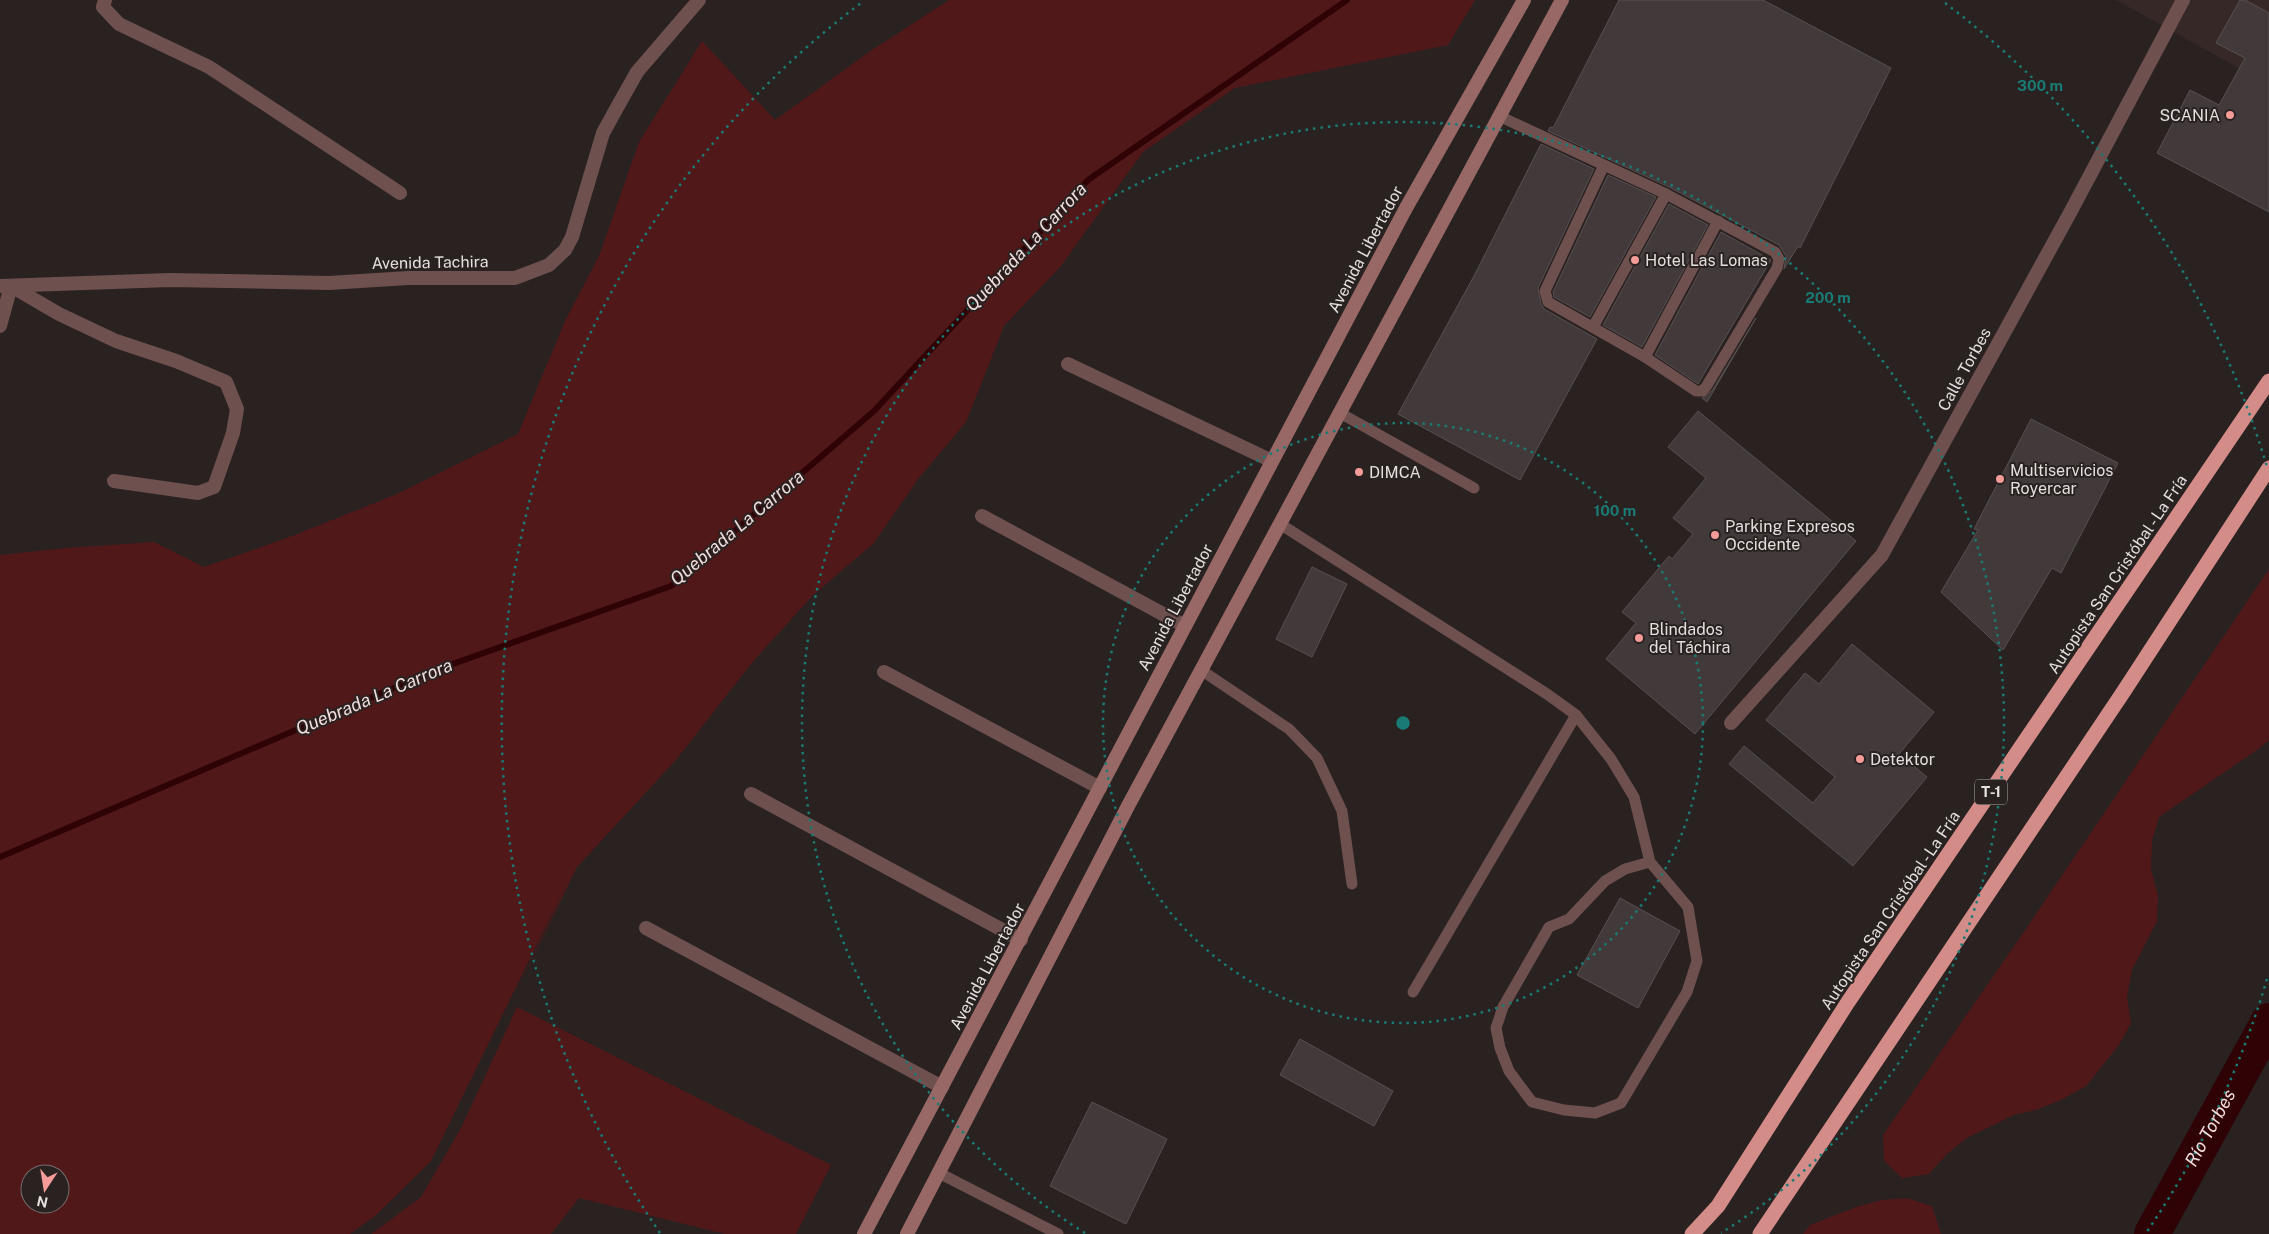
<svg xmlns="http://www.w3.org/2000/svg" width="2269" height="1234" viewBox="0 0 2269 1234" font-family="'Public Sans',sans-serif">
	<rect width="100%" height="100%" fill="#292221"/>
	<polygon fill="#362827" points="2116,0 2269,0 2269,85"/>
	<g fill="#51181a" fill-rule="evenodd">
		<path d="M949,0H1475L1448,45L1235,88L1143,152L1061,266L1004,326L966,422L919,478L873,544L813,595L751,664L676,760L577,867L517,991L568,881L431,1161L375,1216L350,1234H0V555L66,548L154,542L204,567L292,536L397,494L518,434L565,321L599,256L639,142L702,41L775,120L869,52ZM30,1174H60V1204H30Z"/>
		<polygon points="2269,569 2269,740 2257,750 2159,817 2152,841 2151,869 2158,896 2157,921 2132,970 2127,997 2131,1023 2119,1045 2086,1086 2063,1099 2039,1109 2014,1115 1967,1138 1947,1154 1929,1174 1902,1178 1884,1161 1883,1135 2017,942"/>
		<polygon points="517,1007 831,1165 796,1234 725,1234 579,1198 551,1234 371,1234 421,1197 461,1128"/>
		<polygon points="1907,1198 1932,1206 1941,1234 1803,1234 1810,1225 1856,1207 1882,1200"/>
	</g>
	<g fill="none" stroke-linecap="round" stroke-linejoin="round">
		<polyline stroke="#2f0306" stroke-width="6" points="0,857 433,671 671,586 874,411 1088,180 1347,0"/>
		<path stroke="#2f0306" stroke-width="36" id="s1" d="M2152,1234L2269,1021"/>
	</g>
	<g fill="#423a3a" stroke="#585050">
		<polygon points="1619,0 1763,0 1891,68 1800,248 1798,246 1784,269 1786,256 1779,245 1669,187 1548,131 1550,127 1553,128"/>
		<polygon points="2240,0 2245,0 2269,13 2269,212 2157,153 2190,90 2219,105 2245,58 2216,43"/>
		<polygon points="1541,144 1594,169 1538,288 1541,304 1544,309 1597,339 1520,480 1398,414 1474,276"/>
		<polygon points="1608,175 1656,197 1590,317 1554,297 1553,292"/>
		<polygon points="1669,204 1708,225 1642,347 1603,325"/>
		<polygon points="1721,232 1771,260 1698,384 1655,355"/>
		<polygon points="1756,318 1707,402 1702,398 1712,391"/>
		<polygon points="1698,411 1856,541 1695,734 1606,659 1636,623 1622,612 1669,556 1672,559 1693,534 1673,518 1706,478 1668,447"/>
		<polygon points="2031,419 2118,463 2061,573 2052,568 2003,650 1941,592 1978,530 1974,529"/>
		<polygon points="1312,567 1347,584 1312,657 1276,639"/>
		<polygon points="1852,644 1934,712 1899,754 1927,777 1853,866 1729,764 1744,746 1813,803 1835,777 1766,720 1805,673 1819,684"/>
		<polygon points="1620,898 1680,931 1638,1008 1577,975"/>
		<polygon points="1300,1039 1393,1091 1374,1126 1280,1075"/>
		<polygon points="1092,1102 1167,1139 1126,1224 1050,1186"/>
	</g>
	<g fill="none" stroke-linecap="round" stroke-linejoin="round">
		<g stroke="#6e504f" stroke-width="11">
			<polyline points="1499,116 1666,194 1775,252 1779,259 1777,268 1706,387 1702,391 1696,391 1645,357 1548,302 1545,291 1604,165"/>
			<polyline points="1593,327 1666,194"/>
			<polyline points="1645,357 1718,221"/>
			<polyline points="1340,413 1474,488"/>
			<polyline points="1280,524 1547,694 1576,715 1611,759 1634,797 1650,862 1688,907 1697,961 1687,992 1621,1103 1595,1113 1564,1110 1532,1102 1509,1071 1500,1048 1496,1028 1503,1007 1549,927 1569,919 1605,881 1625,869 1650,862"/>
			<polyline points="1201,670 1289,729 1317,758 1342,811 1352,884"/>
			<polyline points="1413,992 1576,715"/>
			<polyline points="939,1173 1058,1234"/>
		</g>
		<g stroke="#6e504f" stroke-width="14">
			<polyline points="105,0 103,7 119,24 209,67 400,193"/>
			<polyline points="0,286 170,280 329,283 408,278 515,278 549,265 565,250 572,237 603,133 619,104 637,72 699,0"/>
			<polyline points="0,326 11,286 59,314 116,341 176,361 226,382 237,409 233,433 214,487 198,493 114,481"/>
			<polyline points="1068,364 1272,461"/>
			<polyline points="982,516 1185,626"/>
			<polyline points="884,672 1100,788"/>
			<polyline points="1731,723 1882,555 2071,211 2183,0"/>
			<polyline points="751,794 1021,940"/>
			<polyline points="646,928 942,1087"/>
		</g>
		<g stroke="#976866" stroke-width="14">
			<polyline points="864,1234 1406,208 1524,0"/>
			<polyline points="907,1234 1128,806 1562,0"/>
		</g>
		<g stroke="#d48c89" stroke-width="15">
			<polyline points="1692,1234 1718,1206 1848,1002 2269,381"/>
			<polyline points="1760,1234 2124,691 2269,468"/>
		</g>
	</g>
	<g fill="none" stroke="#1a7b74" stroke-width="2.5" stroke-dasharray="2.5 5">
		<circle cx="1403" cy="723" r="300"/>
		<path d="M1085 1233A601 601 0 1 1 1721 1233"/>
		<path d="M2267 979A901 901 0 0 1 2146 1233M660 1233A901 901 0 0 1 861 3M1945 3A901 901 0 0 1 2267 467"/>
	</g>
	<g fill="#f59b98" stroke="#292221" stroke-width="2">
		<circle cx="2230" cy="115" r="5"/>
		<circle cx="1635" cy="260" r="5"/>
		<circle cx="1359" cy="472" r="5"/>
		<circle cx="2000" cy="479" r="5"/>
		<circle cx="1715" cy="535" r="5"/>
		<circle cx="1639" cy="638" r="5"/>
		<circle cx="1860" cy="759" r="5"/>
	</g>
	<g text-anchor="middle" stroke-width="4" stroke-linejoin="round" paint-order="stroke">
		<rect fill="#292221" stroke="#aca6a5" stroke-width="1" x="1975" y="779.5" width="32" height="25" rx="4"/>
		<g font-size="15" font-weight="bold" fill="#e4dfde">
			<text x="1991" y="797">T-1</text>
		</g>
		<g font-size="16" fill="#e4dfde" stroke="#292221" text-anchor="start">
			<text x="2220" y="121" text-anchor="end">SCANIA</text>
			<text x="1645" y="266">Hotel Las Lomas</text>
			<text x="2010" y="476">Multiservicios<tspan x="2010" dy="18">Royercar</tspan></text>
			<text x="1369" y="478">DIMCA</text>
			<text x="1725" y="532">Parking Expresos<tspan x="1725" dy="18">Occidente</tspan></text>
			<text x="1649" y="635">Blindados<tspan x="1649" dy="18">del Táchira</tspan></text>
			<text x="1870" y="765">Detektor</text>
		</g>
		<g font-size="16" fill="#e4dfde" stroke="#292221">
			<text transform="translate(1365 249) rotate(-62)" y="6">Avenida Libertador</text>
			<text transform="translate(430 262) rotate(-1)" y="6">Avenida Tachira</text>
			<text transform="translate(1964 369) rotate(-61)" y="6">Calle Torbes</text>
			<text transform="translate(2117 574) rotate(-56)" y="6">Autopista San Cristóbal - La Fría</text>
			<text transform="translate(1175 607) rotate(-62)" y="6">Avenida Libertador</text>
			<text transform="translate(1890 910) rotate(-56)" y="6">Autopista San Cristóbal - La Fría</text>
			<text transform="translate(987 966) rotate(-62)" y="6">Avenida Libertador</text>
		</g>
		<g font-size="18" font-style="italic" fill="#f2dcdb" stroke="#292221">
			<text transform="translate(1026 247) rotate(-47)" y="6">Quebrada La Carrora</text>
			<text transform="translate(737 528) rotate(-40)" y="6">Quebrada La Carrora</text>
			<text transform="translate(374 697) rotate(-23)" y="6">Quebrada La Carrora</text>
			<text dy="6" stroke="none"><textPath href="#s1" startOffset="121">Río Torbes</textPath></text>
		</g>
	</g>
	<circle cx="1403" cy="723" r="8" fill="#1a7b74" stroke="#292221" stroke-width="2.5"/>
	<g font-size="15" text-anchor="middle" font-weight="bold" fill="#1a7b74" stroke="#292221" stroke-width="4" stroke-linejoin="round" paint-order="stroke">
		<text x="2040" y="91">300 m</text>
		<text x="1828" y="303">200 m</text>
		<text x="1615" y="516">100 m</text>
	</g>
	<g transform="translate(45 1189) rotate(192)"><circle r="24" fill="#292221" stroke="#746e6d"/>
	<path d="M0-4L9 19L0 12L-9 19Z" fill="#f59b98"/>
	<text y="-8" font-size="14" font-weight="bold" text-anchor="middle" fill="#e4dfde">N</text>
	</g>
</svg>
